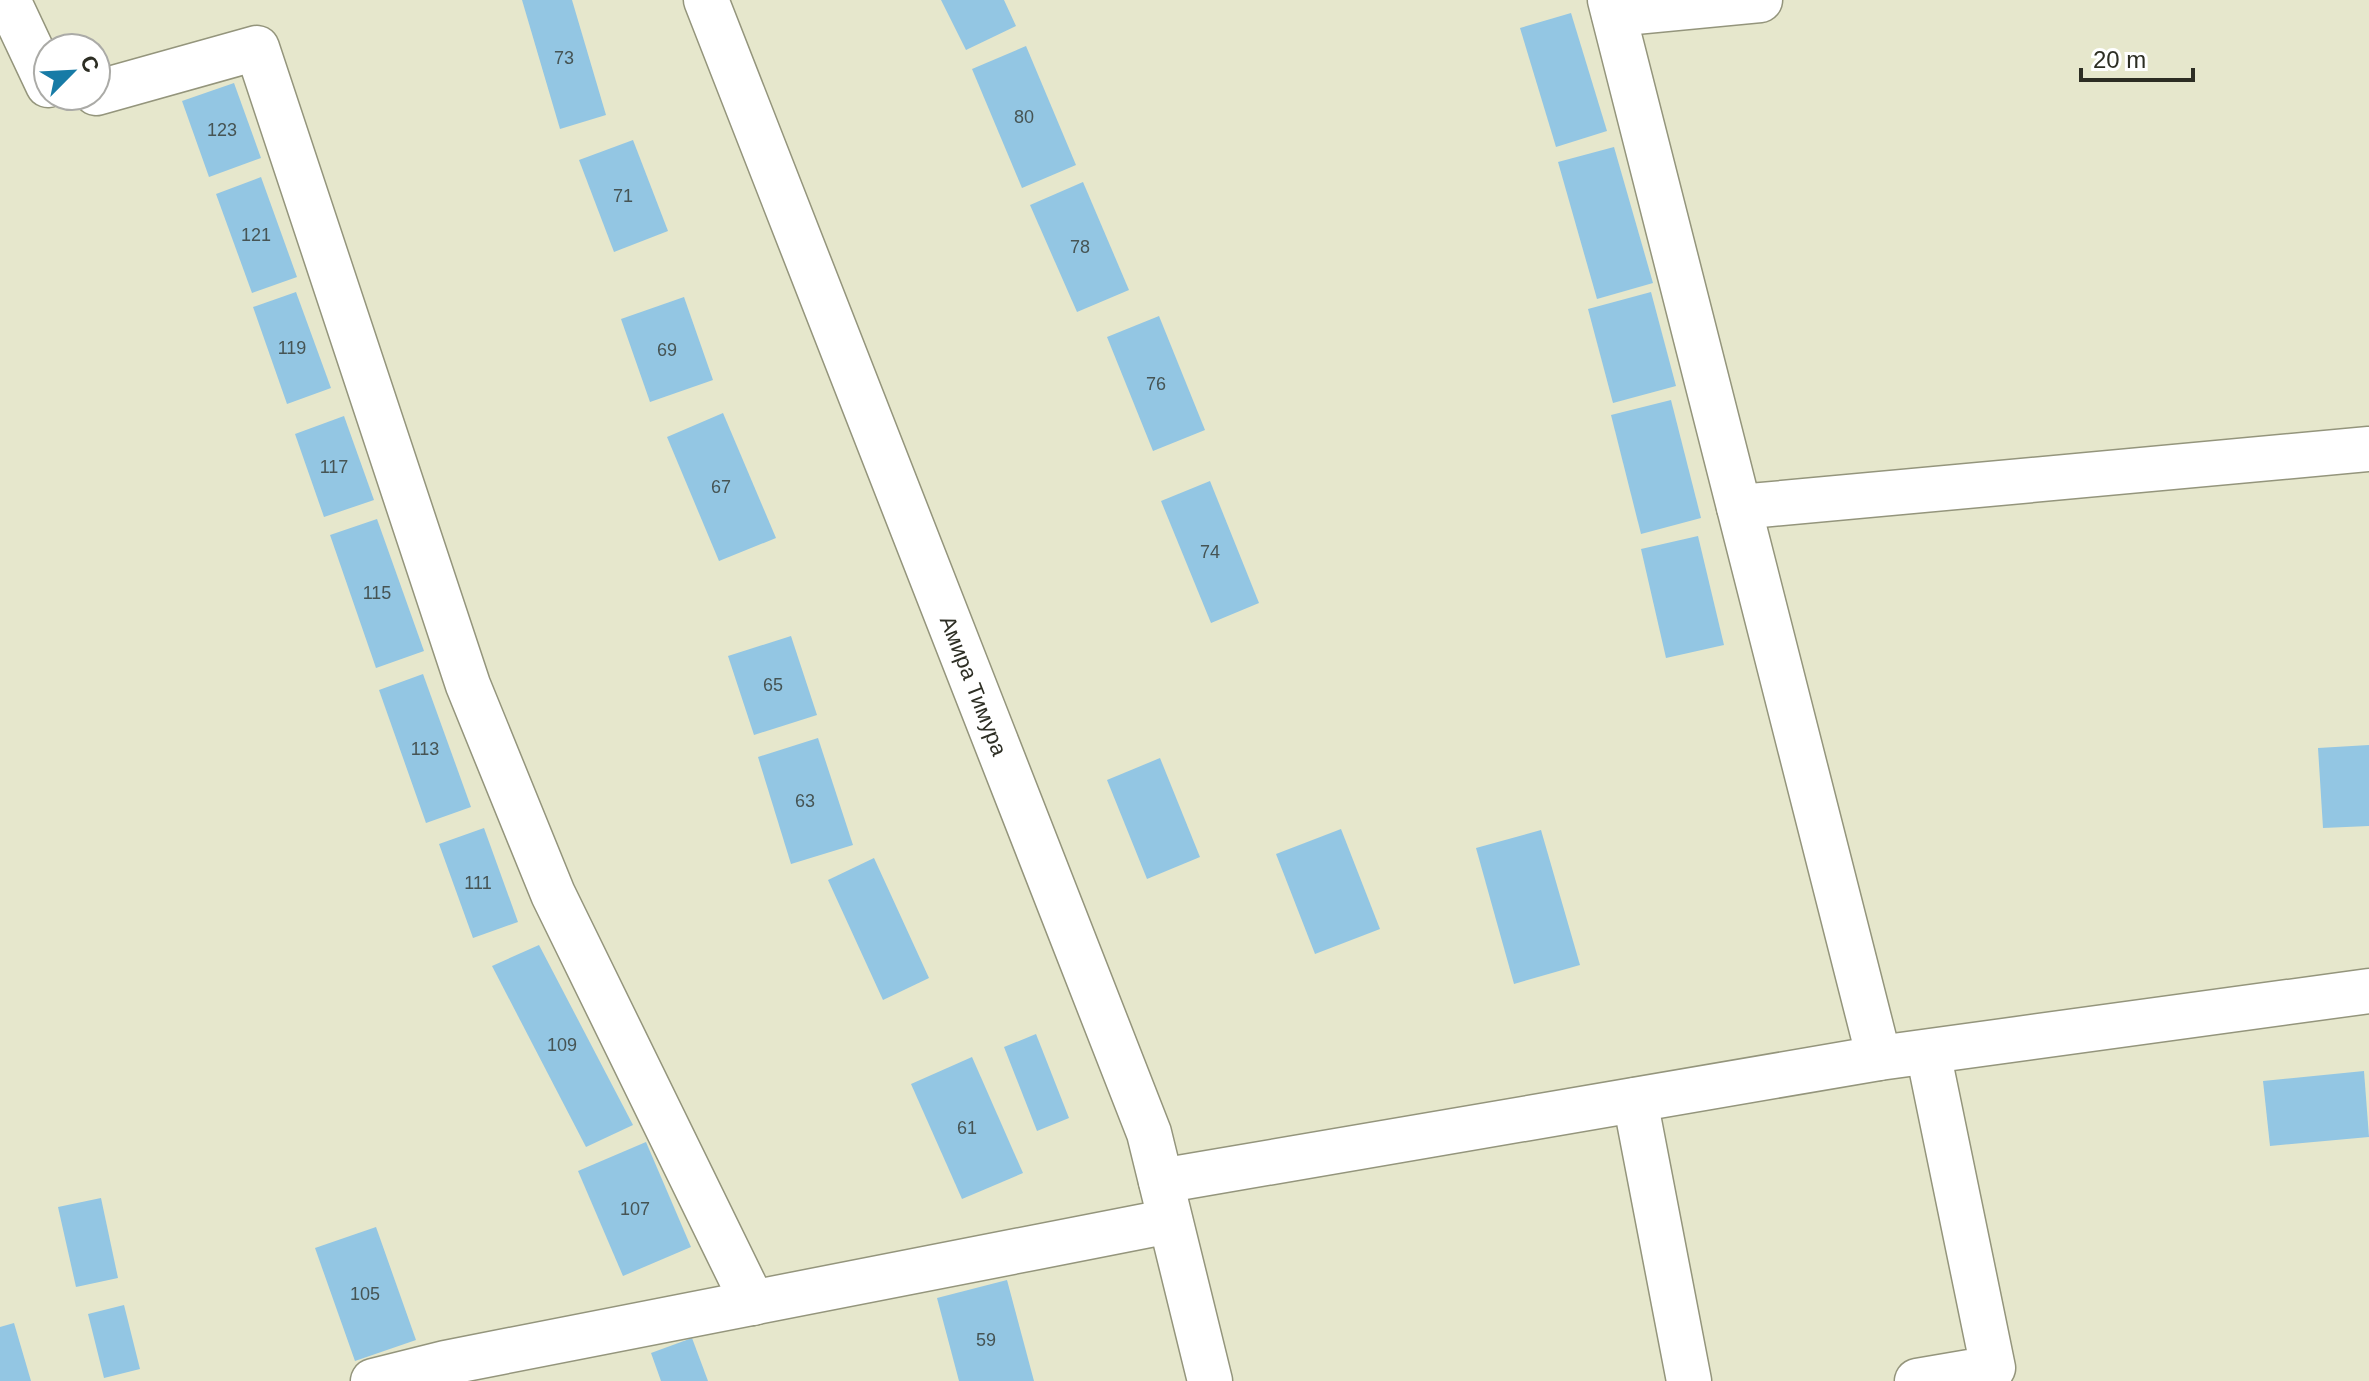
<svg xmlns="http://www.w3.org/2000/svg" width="2369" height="1381" viewBox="0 0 2369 1381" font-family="Arial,sans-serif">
	<rect width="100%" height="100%" fill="#e6e7cc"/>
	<g fill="#93c6e3">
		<polygon points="522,0 572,0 606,115 560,129"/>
		<polygon points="941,0 1004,0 1016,26 966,50"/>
		<polygon points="1571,13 1607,131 1556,147 1520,28"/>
		<polygon points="1026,46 1076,165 1022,188 972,69"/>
		<polygon points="234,83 261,158 209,177 182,101"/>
		<polygon points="633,140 668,231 614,252 579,160"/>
		<polygon points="1614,147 1653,283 1597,299 1558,162"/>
		<polygon points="261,177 297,277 252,293 216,194"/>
		<polygon points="1083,182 1129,290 1077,312 1030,205"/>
		<polygon points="296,292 331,388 287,404 253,307"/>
		<polygon points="1651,292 1676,386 1613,403 1588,309"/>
		<polygon points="684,297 713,380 650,402 621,319"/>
		<polygon points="1159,316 1205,430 1153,451 1107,337"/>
		<polygon points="1671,400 1701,518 1641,534 1611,415"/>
		<polygon points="723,413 776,538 719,561 667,437"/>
		<polygon points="344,416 374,500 324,517 295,434"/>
		<polygon points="1210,481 1259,603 1211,623 1161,501"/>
		<polygon points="377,519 424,651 376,668 330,535"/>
		<polygon points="1698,536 1724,645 1666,658 1641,549"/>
		<polygon points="791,636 817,715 754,735 728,656"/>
		<polygon points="423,674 471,807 426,823 379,690"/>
		<polygon points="818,738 853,845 791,864 758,757"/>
		<polygon points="2369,745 2369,826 2323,828 2318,748"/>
		<polygon points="1160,758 1200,857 1147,879 1107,780"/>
		<polygon points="484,828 518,922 473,938 439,844"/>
		<polygon points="1341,829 1380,929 1315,954 1276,854"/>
		<polygon points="1541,830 1580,965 1514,984 1476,848"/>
		<polygon points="874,858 929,978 883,1000 828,880"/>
		<polygon points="539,945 633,1125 586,1147 492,966"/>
		<polygon points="1036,1034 1069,1118 1037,1131 1004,1047"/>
		<polygon points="972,1057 1023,1173 962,1199 911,1084"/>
		<polygon points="2364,1071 2369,1137 2270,1146 2263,1081"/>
		<polygon points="646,1142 691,1247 623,1276 578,1171"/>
		<polygon points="101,1198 118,1278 76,1287 58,1207"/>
		<polygon points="376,1227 416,1340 355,1361 315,1248"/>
		<polygon points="1007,1280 1034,1381 959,1381 937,1298"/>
		<polygon points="124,1305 140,1369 104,1378 88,1314"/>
		<polygon points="14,1323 31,1381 0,1381 0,1327"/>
		<polygon points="692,1338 708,1381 661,1381 651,1353"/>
	</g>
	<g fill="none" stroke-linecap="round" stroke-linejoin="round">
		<defs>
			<g id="minor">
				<polyline points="8,0 48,85"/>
				<path id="s1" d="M706,0L1149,1133L1210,1381"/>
				<polyline points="1610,0 1879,1058"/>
				<polyline points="1614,14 1760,0"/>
				<polyline points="96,93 257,48 468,685 553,894 753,1303"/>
				<polyline points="1739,507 2369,449"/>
				<polyline points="1635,1100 1689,1381"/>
				<polyline points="1161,1181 1879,1058 2369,991"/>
				<polyline points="373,1381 445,1363 1170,1221"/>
				<polyline points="1917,1381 1993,1368 1928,1052"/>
			</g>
		</defs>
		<use href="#minor" stroke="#94957c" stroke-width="47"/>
		<use href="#minor" stroke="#fff" stroke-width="44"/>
	</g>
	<g text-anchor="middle" stroke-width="7" stroke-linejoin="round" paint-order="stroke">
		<g font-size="18" fill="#465454">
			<text x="564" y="64">73</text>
			<text x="1024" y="123">80</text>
			<text x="222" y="136">123</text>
			<text x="623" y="202">71</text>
			<text x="256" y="241">121</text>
			<text x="1080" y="253">78</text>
			<text x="292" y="354">119</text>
			<text x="667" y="356">69</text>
			<text x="1156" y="390">76</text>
			<text x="334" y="473">117</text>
			<text x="721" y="493">67</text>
			<text x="1210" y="558">74</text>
			<text x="377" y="599">115</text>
			<text x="773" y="691">65</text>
			<text x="425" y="755">113</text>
			<text x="805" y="807">63</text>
			<text x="478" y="889">111</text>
			<text x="562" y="1051">109</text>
			<text x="967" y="1134">61</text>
			<text x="635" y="1215">107</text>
			<text x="365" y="1300">105</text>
			<text x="986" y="1346">59</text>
		</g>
		<g font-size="22" fill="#2d2e24" stroke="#fff">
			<text dy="8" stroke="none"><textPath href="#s1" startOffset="736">Амира Тимура</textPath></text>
		</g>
	</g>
	<g transform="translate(72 72) rotate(66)"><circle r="38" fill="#ffffff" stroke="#ababa7" stroke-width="2"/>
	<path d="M0-6L14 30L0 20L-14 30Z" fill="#177ba6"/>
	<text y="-12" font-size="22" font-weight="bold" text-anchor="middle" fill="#2d2e24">С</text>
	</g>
	<path d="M2081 68v12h112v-12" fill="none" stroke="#2d2e24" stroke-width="4"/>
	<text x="2093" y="68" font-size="24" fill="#2d2e24" stroke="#ffffff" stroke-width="6" paint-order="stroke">20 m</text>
</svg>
